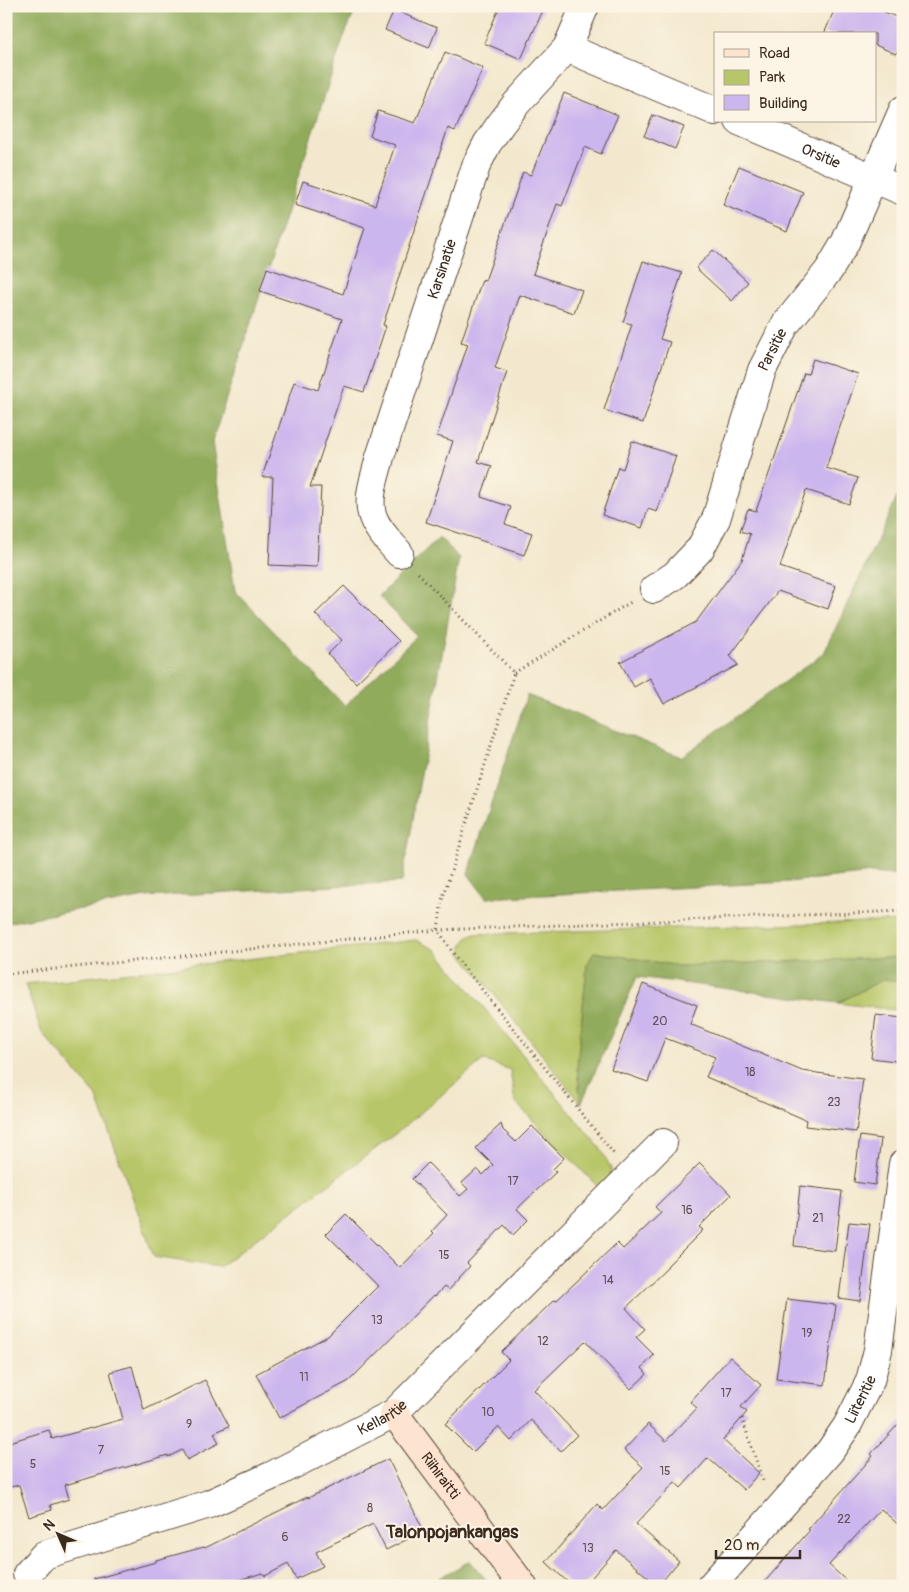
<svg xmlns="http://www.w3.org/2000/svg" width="909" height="1592" viewBox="0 0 909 1592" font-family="Pangolin,sans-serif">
	<rect width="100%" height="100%" fill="#fcf5e5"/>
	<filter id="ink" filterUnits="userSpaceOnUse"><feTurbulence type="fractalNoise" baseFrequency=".02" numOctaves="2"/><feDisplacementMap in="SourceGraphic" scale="10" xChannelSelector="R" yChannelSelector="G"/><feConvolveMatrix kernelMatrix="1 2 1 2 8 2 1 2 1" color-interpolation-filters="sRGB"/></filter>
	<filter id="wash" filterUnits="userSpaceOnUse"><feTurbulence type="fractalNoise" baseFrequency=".0096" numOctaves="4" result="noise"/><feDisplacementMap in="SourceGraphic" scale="20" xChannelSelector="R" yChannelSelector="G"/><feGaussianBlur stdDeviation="1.12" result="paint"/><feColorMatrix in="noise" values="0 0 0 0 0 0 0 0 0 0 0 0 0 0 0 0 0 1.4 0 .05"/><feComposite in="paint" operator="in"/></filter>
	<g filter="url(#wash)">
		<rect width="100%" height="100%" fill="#f3e8cd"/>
		<g fill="#b7c668" stroke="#797843">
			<path d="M903,921V957L679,966L594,952L587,965L577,1068L581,1104L461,953C462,944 465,937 475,934Z"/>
			<polygon points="416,940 436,950 600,1148 611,1168 612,1182 602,1191 515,1102 510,1070 483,1060 399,1131 219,1267 154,1257 96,1095 42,1033 25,984"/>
			<polygon points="884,979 903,982 903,1011 838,1003"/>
		</g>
		<g fill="#91ab5c" stroke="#666a3d">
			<polygon points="6,6 357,6 343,39 212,442 235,591 345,706 417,636 379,596 439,537 459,558 402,882 145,897 6,923 6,457 11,455 6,425"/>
			<polygon points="903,485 903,876 872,873 788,882 486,898 468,874 527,695 681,757 824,653"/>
			<polygon points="594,952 679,966 903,957 903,982 884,979 838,1003 637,977 581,1104 577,1068 587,965"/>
			<polygon points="470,1561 488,1582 483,1586 424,1586"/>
		</g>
		<g id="blocks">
			<g fill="#ccb6ee">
				<polygon points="500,6 545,6 521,59 484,43"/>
				<polygon points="836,6 871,6 903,20 903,37 896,54 875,45 875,34 824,34"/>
				<polygon points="394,10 437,28 429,48 385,30"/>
				<polygon points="445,52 483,68 455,131 448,128 383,325 386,326 364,392 344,386 310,487 321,487 317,567 269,565 273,477 262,477 294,382 318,390 342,319 260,291 267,268 343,294 365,228 295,205 303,181 375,205 395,145 370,136 378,111 415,123"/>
				<polygon points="564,93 618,115 601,154 585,147 562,206 557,204 533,274 582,290 574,313 520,295 495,368 507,372 478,462 492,466 481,497 511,507 505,524 532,533 524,555 426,522 453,441 437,436 468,344 461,342 482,280 485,281 523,172 531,175"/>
				<polygon points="653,115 684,127 675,149 644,136"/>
				<polygon points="739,166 803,192 787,231 723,205"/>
				<polygon points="713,250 748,282 732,301 696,268"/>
				<polygon points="643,261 682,273 660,339 670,342 643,423 604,410 632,324 623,322"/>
				<polygon points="813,359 858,374 826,468 858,478 849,504 806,490 780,567 836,586 828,609 778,591 730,656 738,665 664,704 650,678 634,687 620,662 696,622 742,560 750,534 740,531 748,509 756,511 804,373 808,374"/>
				<polygon points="632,441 676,456 657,512 648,509 642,528 602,515 618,467 623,469"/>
				<polygon points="344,586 399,641 356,683 328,654 342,640 315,614"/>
				<polygon points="643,984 697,1005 690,1024 802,1071 863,1079 856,1132 805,1126 806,1120 706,1077 715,1057 665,1038 648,1082 611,1069"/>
				<polygon points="876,1015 903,1018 903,1062 871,1058"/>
				<polygon points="501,1124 503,1130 516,1142 532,1126 564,1158 553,1169 556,1172 517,1209 528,1220 513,1235 504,1225 467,1263 470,1266 448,1290 444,1287 435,1296 434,1295 349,1381 279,1418 256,1374 328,1336 378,1286 326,1234 346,1214 400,1268 434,1233 432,1231 447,1215 412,1179 428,1163 460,1196 468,1189 462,1183 477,1169 483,1175 493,1165 476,1148"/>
				<polygon points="860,1136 881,1139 875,1185 854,1182"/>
				<polygon points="700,1163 731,1195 699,1227 703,1230 667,1266 668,1267 626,1308 645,1329 636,1337 654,1355 642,1368 647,1374 631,1389 585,1341 534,1390 577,1435 561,1451 531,1420 511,1441 498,1427 473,1452 445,1424 509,1360 501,1352 554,1300 556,1301 617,1243 623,1249 661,1213 655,1207"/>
				<polygon points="800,1186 842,1191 835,1251 794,1246"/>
				<polygon points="849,1222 870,1224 860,1301 839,1298"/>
				<polygon points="787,1299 836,1305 825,1385 776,1379"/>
				<polygon points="730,1357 761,1385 741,1407 747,1412 723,1440 759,1473 744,1490 708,1458 681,1488 675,1482 636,1524 679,1561 658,1586 616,1550 584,1586 572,1586 546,1562 597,1504 603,1510 643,1467 624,1450 648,1424 666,1441 697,1408 690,1402"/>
				<polygon points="132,1366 144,1410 205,1380 229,1426 214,1433 219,1443 187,1460 182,1450 168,1457 168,1455 65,1485 69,1499 50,1505 52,1510 29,1517 19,1485 6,1488 6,1443 49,1430 52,1439 123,1419 110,1372"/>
				<polygon points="903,1419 903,1529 881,1509 829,1565 852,1586 761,1586 810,1530 808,1529 873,1456 871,1454"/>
				<polygon points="388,1459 424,1531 386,1550 373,1524 316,1552 323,1566 296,1579 288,1564 265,1576 263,1573 217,1586 95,1586 94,1579 156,1562 156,1560 204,1547 205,1548 307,1497 308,1498"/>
			</g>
		</g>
	</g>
	<g filter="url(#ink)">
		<use href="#blocks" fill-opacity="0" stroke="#574638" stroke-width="1"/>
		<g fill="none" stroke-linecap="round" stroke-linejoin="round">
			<defs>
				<g id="street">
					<polyline points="567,48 715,111"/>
					<path id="s1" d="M739,121L903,191"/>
					<path id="s2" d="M399,553C389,541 376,529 372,514C367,497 376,474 380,457L476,166L487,144L500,125L516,104L567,48L585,6"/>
					<path id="s3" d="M654,589L675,575L700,549L716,519L762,370L785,325L829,270L845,243L903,110"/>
					<path id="s4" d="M27,1574L44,1555L209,1504L271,1476L394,1413L663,1143"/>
					<path id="s5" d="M711,1586L830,1451L847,1426L870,1381L878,1350L903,1164"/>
				</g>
				<g id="secondary">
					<path id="s6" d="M394,1413L523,1586"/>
				</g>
			</defs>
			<use href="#street" stroke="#574638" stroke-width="30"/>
			<use href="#secondary" stroke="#574638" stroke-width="30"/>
			<g stroke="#574638" stroke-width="3" stroke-dasharray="1 4" stroke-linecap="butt">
				<polyline points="418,573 514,673 442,900 438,930 455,956 614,1154"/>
				<polyline points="514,673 631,602"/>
				<polyline points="6,974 438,930 903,911"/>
				<polyline points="742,1418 764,1484"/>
			</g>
			<use href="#street" stroke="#fff" stroke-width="28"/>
			<use href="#secondary" stroke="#fde4d0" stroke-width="28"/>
		</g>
	</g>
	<g text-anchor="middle" stroke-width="4" stroke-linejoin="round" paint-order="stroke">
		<g font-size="12" fill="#5f4d52">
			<text x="660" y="1025">20</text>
			<text x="750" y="1076">18</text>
			<text x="834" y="1106">23</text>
			<text x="513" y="1185">17</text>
			<text x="687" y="1214">16</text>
			<text x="818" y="1222">21</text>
			<text x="444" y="1259">15</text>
			<text x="608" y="1284">14</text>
			<text x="377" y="1324">13</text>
			<text x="807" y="1337">19</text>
			<text x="543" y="1345">12</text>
			<text x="304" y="1381">11</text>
			<text x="726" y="1397">17</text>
			<text x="488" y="1416">10</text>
			<text x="189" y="1428">9</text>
			<text x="101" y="1454">7</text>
			<text x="33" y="1468">5</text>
			<text x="665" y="1475">15</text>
			<text x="370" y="1512">8</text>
			<text x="844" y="1523">22</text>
			<text x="285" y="1541">6</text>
			<text x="588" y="1552">13</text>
		</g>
		<g font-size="15" fill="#3b2a1e" stroke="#fcf5e5">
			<text dy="5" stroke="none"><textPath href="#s1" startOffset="89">Orsitie</textPath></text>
			<text dy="5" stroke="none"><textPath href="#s2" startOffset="304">Karsinatie</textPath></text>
			<text dy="5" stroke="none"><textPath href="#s3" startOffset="274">Parsitie</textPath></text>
			<text dy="5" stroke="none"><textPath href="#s5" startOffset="240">Liiteritie</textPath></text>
			<text dy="5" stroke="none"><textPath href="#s4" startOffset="392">Kellaritie</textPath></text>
			<text dy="5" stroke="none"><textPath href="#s6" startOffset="78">Riihiraitti</textPath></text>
		</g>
		<g font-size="18" font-weight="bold" fill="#3b2a1e" stroke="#fcf5e5">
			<text x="452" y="1538">Talonpojankangas</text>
		</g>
	</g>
	<rect width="909" height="1592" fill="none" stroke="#fcf5e5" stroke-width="25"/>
	<rect x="714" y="32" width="162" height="90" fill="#fcf5e5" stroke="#afa495"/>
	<rect x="724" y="49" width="25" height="8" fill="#fde4d0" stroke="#afa495"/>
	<text x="759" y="58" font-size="15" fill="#3b2a1e">Road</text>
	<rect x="724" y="70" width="25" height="15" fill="#b7c668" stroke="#afa495"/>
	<text x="759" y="82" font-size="15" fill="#3b2a1e">Park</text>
	<rect x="724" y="95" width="25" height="15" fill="#ccb6ee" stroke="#afa495"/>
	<text x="759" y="108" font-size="15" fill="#3b2a1e">Building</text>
	<g transform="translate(58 1534) rotate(315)" stroke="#fcf5e5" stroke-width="4" paint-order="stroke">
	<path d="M0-4L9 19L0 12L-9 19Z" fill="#3b2a1e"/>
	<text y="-8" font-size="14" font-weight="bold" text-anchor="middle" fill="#3b2a1e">N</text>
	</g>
	<path d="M716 1550v8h84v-8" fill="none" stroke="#3b2a1e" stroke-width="2.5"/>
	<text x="724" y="1550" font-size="15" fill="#3b2a1e" stroke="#fcf5e5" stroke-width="4" paint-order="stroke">20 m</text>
</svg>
